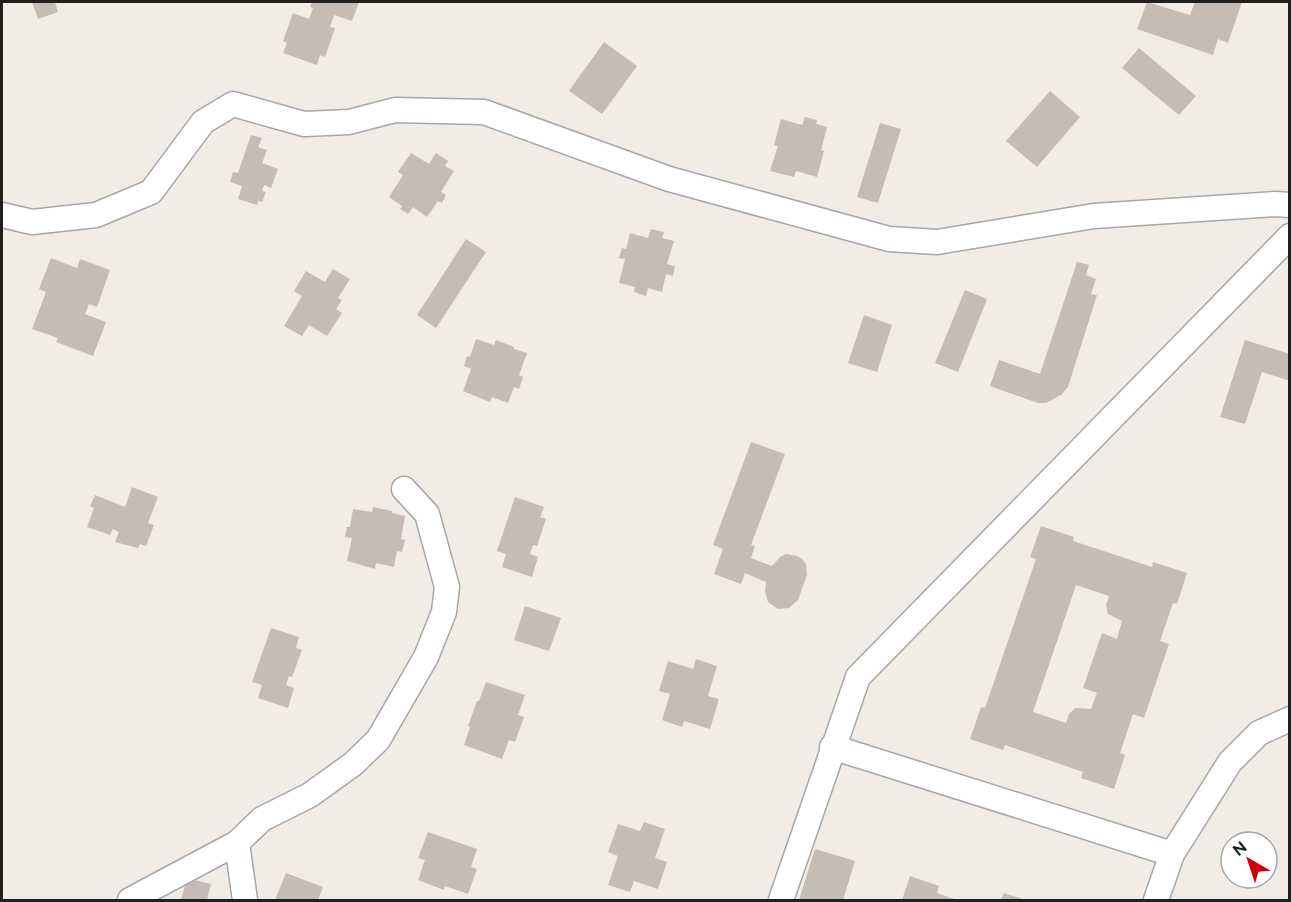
<svg xmlns="http://www.w3.org/2000/svg" width="1291" height="902" viewBox="0 0 1291 902" font-family="Raleway,sans-serif">
	<rect width="100%" height="100%" fill="#f1ece6"/>
	<g fill="#c5bcb5" fill-rule="evenodd">
		<polygon points="32,2 55,2 58,12 38,19"/>
		<polygon points="312,2 359,2 352,21 334,15 330,27 335,28 325,57 320,55 317,65 283,53 287,43 283,41 293,13 309,19 313,8 310,7"/>
		<polygon points="1147,2 1190,15 1195,2 1242,2 1228,43 1218,39 1213,55 1137,29"/>
		<polygon points="604,42 637,66 602,114 569,91"/>
		<polygon points="1139,48 1196,96 1179,115 1122,68"/>
		<polygon points="1050,91 1080,117 1037,167 1006,141"/>
		<polygon points="805,117 817,120 816,124 827,127 821,150 824,151 817,177 796,171 794,177 770,171 778,146 774,145 781,119 802,125"/>
		<polygon points="880,123 901,129 878,203 857,197"/>
		<polygon points="251,135 262,138 258,147 267,150 262,163 278,169 271,188 264,185 262,191 266,192 262,202 258,201 257,205 238,199 242,186 230,182 233,172 238,173"/>
		<polygon points="411,153 429,164 436,153 448,161 445,166 454,171 441,192 446,195 442,203 438,201 427,217 413,207 408,214 400,209 402,206 389,197 403,175 398,172"/>
		<polygon points="651,229 664,232 662,238 674,241 667,264 675,266 673,276 666,274 662,292 648,288 646,296 634,292 635,287 619,283 625,259 619,258 622,248 626,249 630,233 648,238"/>
		<polygon points="466,239 486,252 436,328 417,315"/>
		<polygon points="51,258 77,268 80,259 110,270 97,307 89,304 85,314 106,322 93,356 56,342 58,338 32,329 46,292 39,289"/>
		<polygon points="1077,262 1089,265 1086,275 1096,279 1091,294 1097,295 1068,387 1061,395 1046,403 1038,403 990,386 999,360 1040,374"/>
		<polygon points="333,269 350,279 338,298 342,300 336,309 342,313 327,336 309,325 302,336 284,326 302,296 294,291 306,271 325,282"/>
		<polygon points="965,290 987,299 958,372 935,363"/>
		<polygon points="864,315 892,325 877,372 848,363"/>
		<polygon points="476,339 494,345 496,340 514,347 514,349 527,353 519,375 523,377 519,389 514,387 508,403 492,397 490,402 463,391 471,369 464,366 467,356 470,357"/>
		<polygon points="1245,340 1290,354 1290,381 1262,372 1245,424 1220,417"/>
		<polygon points="751,442 785,454 751,545 755,546 751,558 772,566 780,557 786,554 797,556 802,559 806,564 807,575 798,600 789,608 778,609 768,602 765,591 766,582 745,573 741,584 714,574 723,549 713,545"/>
		<polygon points="132,487 158,497 148,523 154,525 146,546 140,544 138,548 115,542 119,532 113,529 110,535 87,527 94,508 90,506 95,495 125,507"/>
		<polygon points="515,497 544,507 540,517 546,519 537,546 533,545 530,554 538,557 532,577 502,567 506,554 497,551"/>
		<polygon points="373,507 392,511 392,513 405,516 401,539 405,540 402,552 397,551 394,567 376,563 375,569 347,561 352,538 345,537 347,527 350,527 353,509 372,512"/>
		<path d="M1041,526L1074,537L1073,541L1143,564L1152,567L1153,562L1187,573L1177,604L1173,603L1160,641L1169,644L1144,718L1133,714L1120,753L1125,755L1114,789L1081,778L1083,772L1005,745L1003,750L970,739L981,707L985,708L1036,559L1030,557ZM1076,585L1109,596L1106,605L1108,614L1122,621L1117,639L1102,633L1083,688L1097,693L1091,709L1075,708L1069,714L1066,723L1033,712Z"/>
		<polygon points="525,606 561,618 549,651 514,640"/>
		<polygon points="271,628 299,637 296,648 302,650 292,677 289,676 286,685 294,688 288,708 258,698 262,685 252,682"/>
		<polygon points="696,659 717,666 708,696 719,699 710,729 684,721 682,727 662,720 670,694 659,691 668,661 693,669"/>
		<polygon points="486,682 525,695 518,715 524,717 515,742 509,740 502,759 464,745 470,727 468,726 477,701 479,701"/>
		<polygon points="644,822 665,829 655,858 667,862 658,889 634,881 630,892 608,885 618,856 608,852 618,824 640,831"/>
		<polygon points="428,832 477,849 471,867 477,869 468,894 445,886 444,890 418,880 425,860 418,858"/>
		<polygon points="815,849 855,861 843,900 799,900"/>
		<polygon points="286,873 323,887 318,900 275,900"/>
		<polygon points="910,876 939,886 937,893 957,900 902,900"/>
		<polygon points="187,878 211,884 207,900 181,900"/>
		<polygon points="1004,893 1026,900 1001,900"/>
	</g>
	<g fill="none" stroke-linecap="round" stroke-linejoin="round">
		<defs>
			<g id="street">
				<polyline points="2,215 32,222 96,215 151,192 203,122 233,104 304,124 349,122 395,110 484,112 669,179 889,239 937,242 1094,216 1275,204 1290,205"/>
				<polyline points="832,747 1172,854"/>
				<polyline points="130,900 237,843"/>
				<polyline points="245,900 237,843 262,819 310,795 353,764 378,740 426,657 444,612 447,587 427,514 404,489"/>
				<polyline points="781,900 858,677 1290,236"/>
				<polyline points="1156,900 1172,854 1230,762 1259,733 1290,719"/>
			</g>
		</defs>
		<use href="#street" stroke="#a7a7a7" stroke-width="27"/>
		<use href="#street" stroke="#fff" stroke-width="24"/>
	</g>
	<rect width="1291" height="902" fill="none" stroke="#202020" stroke-width="6"/>
	<g transform="translate(1249 860) rotate(321)"><circle r="28" fill="#ffffff" stroke="#a6a6a6" stroke-width="1.5"/>
	<path d="M0-4.5L10 22L0 15L-10 22Z" fill="#cf000a"/>
	<text y="-9" font-size="16" font-weight="bold" text-anchor="middle" fill="#202020">N</text>
	</g>
</svg>
